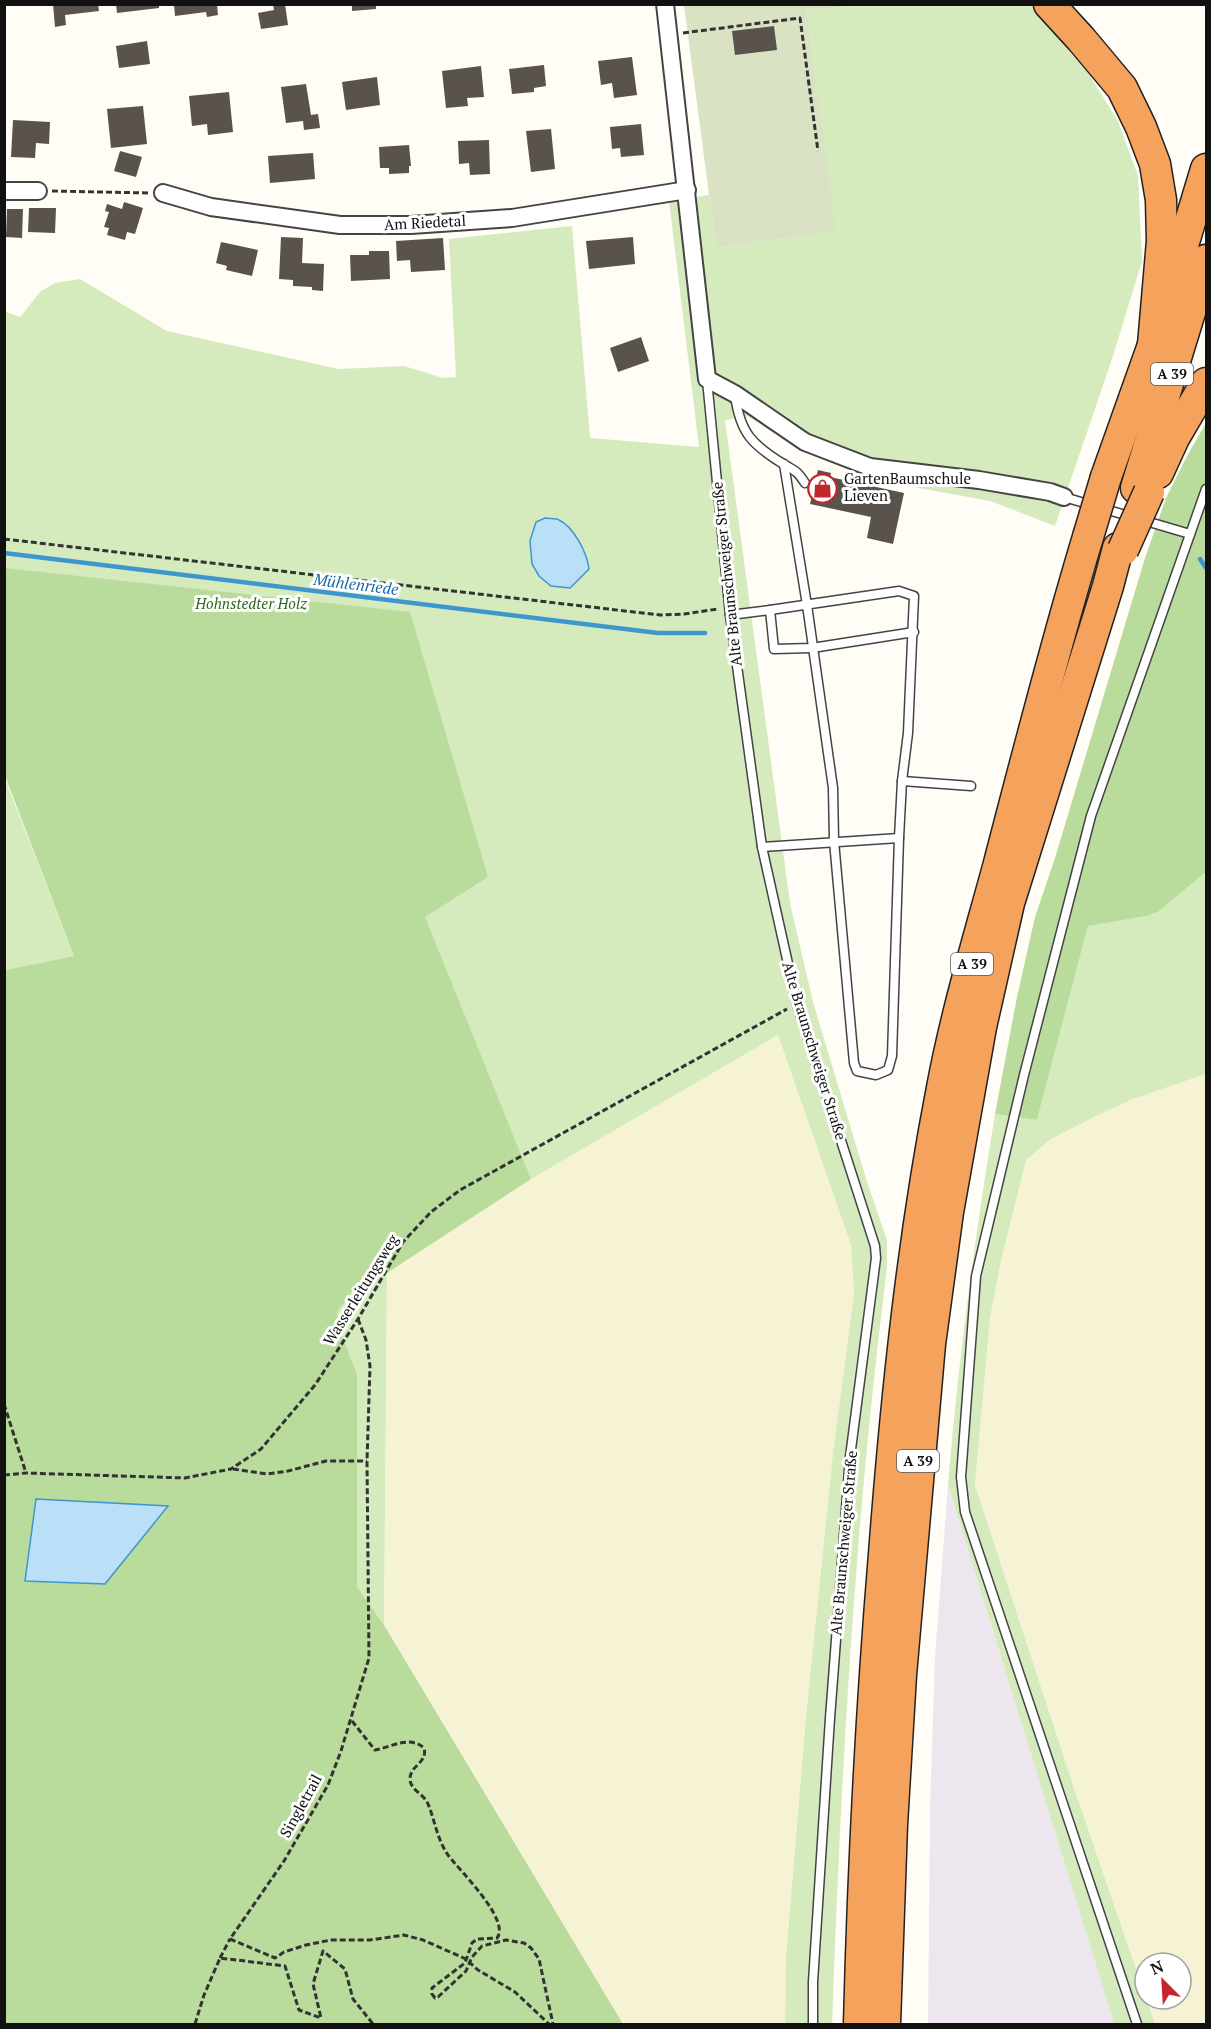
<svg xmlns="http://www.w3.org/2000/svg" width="1211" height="2029" viewBox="0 0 1211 2029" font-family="'PT Serif',serif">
	<rect width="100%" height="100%" fill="#fffdf5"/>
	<polygon fill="#eee6ef" points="948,1485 1114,2024 928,2024 930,1808 935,1657"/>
	<g fill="#f6f3d4">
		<polygon points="778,1035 851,1245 854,1294 833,1453 806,1716 786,1956 785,2024 623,2024 384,1625 387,1273 531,1179"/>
		<polygon points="1206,1074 1206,2024 1155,2024 1147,1999 1181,1999 1181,1963 1145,1963 1145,1994 1075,1791 975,1485 990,1318 1001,1261 1026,1160 1051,1139 1094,1117 1133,1099"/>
	</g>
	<g fill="#d5ebbd">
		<path d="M856,4L1034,5L1048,26L1088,73L1118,121L1138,176L1142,261L1113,356L1055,526L990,501L870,479L805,452L747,416L725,420L790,903L813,1002L867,1182L887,1240V1268C855,1519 841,1772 832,2024H785L786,1956L806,1716L833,1453L854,1294L851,1245L778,1035L531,1179L469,1029L352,1290L387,1273L384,1625L375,1612L5,2024V992L93,981L5,749L4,311L20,317L41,291L55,283L80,279L167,331L339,369L404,366L443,378L456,377L449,239L572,226L590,438L699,447L669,201L709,195L716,248L835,232L807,11Z"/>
		<polygon points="4,776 74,956 5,970 4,970"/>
		<path d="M1206,872V1074L1133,1099L1094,1117L1051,1139L1026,1160L1001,1261L990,1318L975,1485L1075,1791L1155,2024H1114L948,1485C958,1361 975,1237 995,1114L1037,1120L1088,926L1147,916L1158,912Z"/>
	</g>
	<g fill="#b9dc9c">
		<polygon points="1206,423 1206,872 1158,912 1147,916 1088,926 1037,1120 995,1114 1017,997 1035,917 1055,858 1145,558 1166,498 1187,456"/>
		<polygon points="5,568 410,612 488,877 425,917 531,1179 387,1273 353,1290 337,1312 340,1332 357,1374 357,1587 384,1625 623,2024 5,2024 5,970 74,956 5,776"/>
	</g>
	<polygon fill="#d9e3c4" points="684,5 856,5 807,11 836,232 716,248"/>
	<g fill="#b9e0f7" stroke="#3f96cf" stroke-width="1.5">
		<path d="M545,518C549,519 556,518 559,520C574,527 587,553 589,569L570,588L551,586L539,576L532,564L530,541L536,522Z"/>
		<polygon points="36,1499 168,1506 105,1584 25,1581"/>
	</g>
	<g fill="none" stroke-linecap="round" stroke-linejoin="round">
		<g stroke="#3f96cf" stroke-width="4.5">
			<polyline points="4,553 658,633 705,633"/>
			<polyline points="1200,559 1206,568"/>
		</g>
	</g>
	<g fill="#5a524d">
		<polygon points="53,4 98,4 99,11 65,15 66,25 55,27"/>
		<polygon points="116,4 159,4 159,8 117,13"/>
		<polygon points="273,4 285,4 288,25 261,29 258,13 274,10"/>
		<polygon points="352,4 376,4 376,9 352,11"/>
		<polygon points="174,5 217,5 218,15 207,17 206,12 175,16"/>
		<polygon points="774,26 777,50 735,55 732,31"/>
		<polygon points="147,41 150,64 119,68 116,46"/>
		<polygon points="632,57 637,95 614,98 612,83 601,85 598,61"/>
		<polygon points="544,65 546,86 534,88 534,92 512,94 509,69"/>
		<polygon points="481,66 484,97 467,98 468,106 446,108 442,71"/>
		<polygon points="377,77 380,105 346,110 342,82"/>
		<polygon points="306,84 311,115 318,114 320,128 304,130 303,121 286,123 281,87"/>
		<polygon points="229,92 233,132 208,135 207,124 192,126 189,96"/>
		<polygon points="143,106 147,144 111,148 107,109"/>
		<polygon points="13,120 50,122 49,144 36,143 35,158 11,157"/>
		<polygon points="641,124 644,155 621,157 620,148 612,149 610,127"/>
		<polygon points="551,129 555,169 531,172 526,131"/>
		<polygon points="489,140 490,174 470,175 469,163 459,164 458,141"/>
		<polygon points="409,145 411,166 409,166 409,173 389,174 389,168 380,168 379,147"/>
		<polygon points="120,151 142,157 136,177 114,171"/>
		<polygon points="313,153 315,179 270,183 268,156"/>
		<polygon points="124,202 143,208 135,234 127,232 125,240 107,235 109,228 104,227 109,212 105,211 107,204 122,209"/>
		<polygon points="29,208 56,208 55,233 28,232"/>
		<polygon points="7,209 23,209 22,238 6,237"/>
		<polygon points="281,237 303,238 302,263 324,264 323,291 312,290 312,287 293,286 293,280 279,279"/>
		<polygon points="633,237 635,264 589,269 586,241"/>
		<polygon points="443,238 445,270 411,272 410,260 397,261 396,241"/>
		<polygon points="221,242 258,250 252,276 226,270 227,266 216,263"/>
		<polygon points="369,251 389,251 390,279 351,281 350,255 369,255"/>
		<polygon points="641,337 649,361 618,372 610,348"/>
		<polygon points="818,470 831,473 830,477 904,493 893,544 867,538 871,517 810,504"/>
	</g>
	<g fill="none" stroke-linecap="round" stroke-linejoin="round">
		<defs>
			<g id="service">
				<polyline points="707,380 730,615 762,847 797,1004 875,1246 876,1258 850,1457 830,1718 813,1982 813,2024"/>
				<path d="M735,395C740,433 752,445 785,465C797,472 797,471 805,483"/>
				<polyline points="1064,497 1190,534"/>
				<polyline points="770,610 899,591 914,596 908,733 902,781 899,838 892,1056 888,1070 876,1075 857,1071 854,1063 834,841 833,788 807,605 784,464"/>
				<polyline points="730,615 770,610 774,649 812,648 914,632"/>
				<polyline points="902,781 971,786"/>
				<polyline points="762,847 899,838"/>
				<polyline points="1137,2024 965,1512 961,1477 976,1276 1024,1075 1091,816 1206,489"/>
			</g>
			<g id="minor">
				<polyline points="665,4 707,379 735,394 805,442 870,467 979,480 1050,492 1064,497"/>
				<polyline points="4,191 38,191"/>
				<polyline points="163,193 211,207 340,225 411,225 512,218 687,190"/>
			</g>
			<g id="motorway">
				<polyline points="1049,4 1081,39 1122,88 1141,127 1155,164 1161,200 1162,241 1153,345"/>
				<polyline points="1158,473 1174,438 1206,383"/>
				<polyline points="1106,477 1153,345 1206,169"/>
				<polyline points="1136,488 1206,260"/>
				<path d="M859,2024C863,1867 871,1711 884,1554C896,1398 912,1242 942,1088C956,1013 978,940 998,867C1027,756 1055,646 1088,537"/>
				<polyline points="885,2024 892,1825 901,1675 930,1344 948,1212 981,1027 1009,903 1108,586 1118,548"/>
			</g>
		</defs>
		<use href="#service" stroke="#444" stroke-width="11"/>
		<use href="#minor" stroke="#444" stroke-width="20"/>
		<use href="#motorway" stroke="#222" stroke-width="33"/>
		<g stroke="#333" stroke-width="3" stroke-dasharray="6 3" stroke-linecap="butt">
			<polyline points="683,33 800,18 818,151"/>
			<polyline points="52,191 148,193"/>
			<polyline points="4,539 660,615 684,614 718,609"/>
			<polyline points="358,1319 366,1340 370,1366 367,1461 369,1658 341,1751 328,1785 284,1861 230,1939 275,1958 284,1952 306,1945 331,1940 370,1940 404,1935 423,1940 466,1959 478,1970 515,1992 549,2024"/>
			<polyline points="4,1404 26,1473"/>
			<polyline points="233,1469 267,1474 288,1471 326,1461 367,1461"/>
			<polyline points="4,1475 26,1473 185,1478 231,1469 261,1449 315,1385 358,1319 403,1242 431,1212 460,1190 787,1009"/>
			<path d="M352,1721L375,1750C392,1747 409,1735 424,1748C428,1763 410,1765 410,1779C410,1790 424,1794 428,1804C435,1821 437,1839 448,1855C459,1870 511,1920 497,1938L477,1939L472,1943L465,1963L432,1988V1994L435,1998L438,1997L466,1971L472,1957L482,1946L506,1940L524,1943L531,1948L539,1959L553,2024"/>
			<polyline points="220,1958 230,1939"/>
			<polyline points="195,2024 204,1995 220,1958 285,1966 299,2010 321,2018 313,1984 323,1951 345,1969 353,1999 373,2024"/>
		</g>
		<use href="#service" stroke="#fff" stroke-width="8"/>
		<use href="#minor" stroke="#fff" stroke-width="16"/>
		<use href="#motorway" stroke="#f5a25d" stroke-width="30"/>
		<defs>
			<g id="motorway-bridge">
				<polyline points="1088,537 1106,477"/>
				<polyline points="1123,550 1149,492"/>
			</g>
		</defs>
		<use href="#motorway-bridge" stroke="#222" stroke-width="33" stroke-linecap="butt"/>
		<use href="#motorway-bridge" stroke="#f5a25d" stroke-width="30"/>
	</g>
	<defs>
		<symbol id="shop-ring" viewBox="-11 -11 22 22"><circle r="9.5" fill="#fff" stroke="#c4262e" stroke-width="1.5"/><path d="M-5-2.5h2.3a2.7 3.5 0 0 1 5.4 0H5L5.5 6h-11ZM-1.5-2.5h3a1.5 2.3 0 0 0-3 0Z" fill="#c4262e"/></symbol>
	</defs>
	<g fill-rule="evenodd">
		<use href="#shop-ring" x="806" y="472" width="33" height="33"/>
	</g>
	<g text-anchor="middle" stroke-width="6" stroke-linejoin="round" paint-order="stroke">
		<g fill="#fff" stroke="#585858" stroke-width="1.5">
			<rect x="1151" y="363" width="42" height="22" rx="4.5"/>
			<rect x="951" y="953" width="42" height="22" rx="4.5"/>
			<rect x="897" y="1450" width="42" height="22" rx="4.5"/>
		</g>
		<g font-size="14" font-weight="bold" fill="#111">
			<text x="1172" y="379">A 39</text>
			<text x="972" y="969">A 39</text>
			<text x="918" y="1466">A 39</text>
		</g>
		<g font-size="15" fill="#111" stroke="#fff">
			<text transform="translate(425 223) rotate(-3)" y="5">Am Riedetal</text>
			<text transform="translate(727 574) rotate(-96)" y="5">Alte Braunschweiger Straße</text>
			<text transform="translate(814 1051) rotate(73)" y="5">Alte Braunschweiger Straße</text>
			<text transform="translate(361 1290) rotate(-58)" y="5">Wasserleitungsweg</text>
			<text transform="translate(844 1543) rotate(-85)" y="5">Alte Braunschweiger Straße</text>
			<text transform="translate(301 1806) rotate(-61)" y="5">Singletrail</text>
		</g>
		<g font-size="15" fill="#111" stroke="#fff" text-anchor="start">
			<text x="844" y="484">GartenBaumschule<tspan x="844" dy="17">Lieven</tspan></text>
		</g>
		<g font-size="15" font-style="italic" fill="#2f6b1f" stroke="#fff">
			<text x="251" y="609">Hohnstedter Holz</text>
		</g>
		<g font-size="16" font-style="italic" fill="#1768a6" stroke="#fff">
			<text transform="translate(356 584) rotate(7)" y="6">Mühlenriede</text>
		</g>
	</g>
	<rect width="1211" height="2029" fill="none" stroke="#111111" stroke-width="12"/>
	<g transform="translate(1163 1981) rotate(336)"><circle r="28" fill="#ffffff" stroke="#a0a0a0" stroke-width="1.5"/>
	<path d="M0-4.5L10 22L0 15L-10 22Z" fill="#c4262e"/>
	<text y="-9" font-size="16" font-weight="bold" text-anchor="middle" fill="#111111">N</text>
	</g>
</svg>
